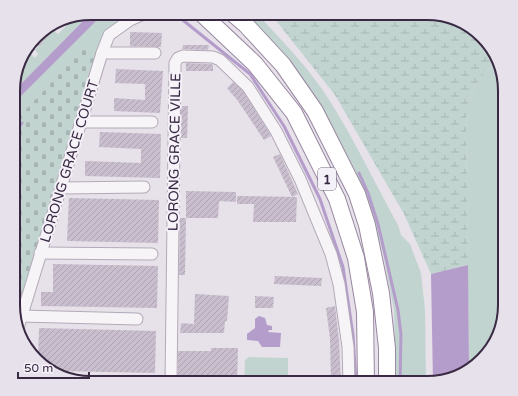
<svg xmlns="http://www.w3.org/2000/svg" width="518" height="396" viewBox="0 0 518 396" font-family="'Varela Round',sans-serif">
	<defs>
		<pattern id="wetland-marsh" width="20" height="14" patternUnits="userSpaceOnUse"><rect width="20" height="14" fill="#c2d4d0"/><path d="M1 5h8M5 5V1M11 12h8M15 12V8" fill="none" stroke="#a7b6b4"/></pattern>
		<pattern id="cemetery-stones" width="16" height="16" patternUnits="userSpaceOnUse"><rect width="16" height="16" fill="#c2d4d0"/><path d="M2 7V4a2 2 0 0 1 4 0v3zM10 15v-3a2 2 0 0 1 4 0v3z" fill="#a7b6b4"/></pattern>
		<pattern id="building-hatch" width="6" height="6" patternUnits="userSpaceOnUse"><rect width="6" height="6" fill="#c8becd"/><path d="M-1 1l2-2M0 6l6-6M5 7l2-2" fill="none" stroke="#ada3b1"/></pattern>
	</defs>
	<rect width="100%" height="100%" fill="#e7e1ea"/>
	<g fill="#c2d4d0">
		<polygon points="91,13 14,91 14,81 25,60 31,54 35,58 38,54 35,50 45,40 53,27 56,26 54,31 58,34 71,21"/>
		<polygon points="115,13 133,13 95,57 86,47 14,122 14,103 99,17 108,18"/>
		<path d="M242,13H256C279,37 303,62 322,89C351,132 373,180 398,225L401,235L410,244L421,273L425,310L426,383H396L394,310L383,253L371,212L356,172L321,106Z"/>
		<polygon points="498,62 505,91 505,310 486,356 469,369 466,110 473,90 485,72"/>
		<polygon points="249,357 288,358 288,383 244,383 245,360"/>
	</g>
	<polygon fill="url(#wetland-marsh)" points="270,13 432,13 478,32 497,57 498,62 485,72 473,90 466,110 468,265 431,274 404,214 335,95"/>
	<polygon fill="url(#cemetery-stones)" points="86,46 95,57 15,317 13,310 14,122"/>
	<g fill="#b49ccb">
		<polygon points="91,13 115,13 108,18 99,18 14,103 14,91"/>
		<polygon points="468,265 469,369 461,375 433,382 431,274"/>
		<polygon points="259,316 265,318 267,325 272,326 272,330 269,330 268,332 281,333 280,347 262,347 258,341 247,340 247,334 255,328 255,319"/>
	</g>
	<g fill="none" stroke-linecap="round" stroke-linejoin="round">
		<g stroke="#b49ccb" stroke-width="3">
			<polyline points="174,13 250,74 284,126 320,199 343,267 353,335 356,383"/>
			<polyline points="14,132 22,123"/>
			<polyline points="359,173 368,193 378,224 398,310 401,335 400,383"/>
		</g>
	</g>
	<g fill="url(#building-hatch)">
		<polygon points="130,32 162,33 161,47 130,46"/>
		<polygon points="183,45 209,45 208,50 182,49"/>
		<polygon points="186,63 211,64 213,65 213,71 186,71"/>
		<polygon points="116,69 163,71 160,113 114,111 114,98 145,100 145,84 115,83"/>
		<polygon points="233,82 243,91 270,134 271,136 264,140 238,101 227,88"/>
		<polygon points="181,106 188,106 187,138 181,138"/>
		<polygon points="100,132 161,134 160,178 85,176 85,161 141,163 141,149 99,147"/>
		<polygon points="280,154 298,194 292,197 273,157"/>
		<polygon points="186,191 236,192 236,202 219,201 218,218 186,218"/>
		<polygon points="237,196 297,197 296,222 253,222 254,204 237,204"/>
		<polygon points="69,198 159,200 158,243 67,241"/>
		<polygon points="180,218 186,218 185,275 179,275"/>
		<polygon points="53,264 158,266 157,308 41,306 41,292 53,292"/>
		<polygon points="275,276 322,278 321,286 274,284"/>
		<polygon points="195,294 229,296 227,321 225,321 224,333 180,333 181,323 194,324"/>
		<polygon points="255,296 274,297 273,308 255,308"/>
		<polygon points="335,306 339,341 341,383 331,383 330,339 326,308"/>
		<polygon points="39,328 156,331 155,373 57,371 40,364 38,361"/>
		<polygon points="211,348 238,348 237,382 178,383 178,351 211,351"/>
	</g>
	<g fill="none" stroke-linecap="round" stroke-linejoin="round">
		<defs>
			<g id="minor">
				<polyline points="36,40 44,31"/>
				<polyline points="102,53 155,53"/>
				<polyline points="81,122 152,122"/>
				<polyline points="61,188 144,187"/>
				<polyline points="40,253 152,254"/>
				<polyline points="21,316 137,319"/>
				<polyline points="18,328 102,53 109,35 130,20 146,13"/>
				<polyline points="24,344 29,349"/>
				<polyline points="171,383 175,63 178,58 183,56 213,57 220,60 248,87 276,131 300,179 331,254 339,284 348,347 349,383"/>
			</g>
			<g id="highway">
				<polyline points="201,13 255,64 294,113 337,199 356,258 365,312 366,383"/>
				<polyline points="232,13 246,25 283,65 315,111 357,194 367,225 381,293 387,348 387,383"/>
			</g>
		</defs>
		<use href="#minor" stroke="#b3aab8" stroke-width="13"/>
		<use href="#highway" stroke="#9888a1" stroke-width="18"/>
		<use href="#minor" stroke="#f7f4f8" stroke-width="11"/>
		<use href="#highway" stroke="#fff" stroke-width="16"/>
	</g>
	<g text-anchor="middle" stroke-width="4" stroke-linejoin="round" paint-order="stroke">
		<rect fill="#f5f1f8" stroke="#716579" stroke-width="1" x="318" y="168" width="18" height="22" rx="3"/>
		<g font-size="13" font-weight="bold" fill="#392943">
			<text x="327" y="184">1</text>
		</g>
		<g font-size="14" fill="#392943" stroke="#f5f1f8">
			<text transform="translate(174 152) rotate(-89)" y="5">LORONG GRACE VILLE</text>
			<text transform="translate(69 161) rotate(-73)" y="5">LORONG GRACE COURT</text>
		</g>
	</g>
	<path d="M0 0H518V396H0ZM91 20H427A71 71 0 0 1 498 91V305A71 71 0 0 1 427 376H91A71 71 0 0 1 20 305V91A71 71 0 0 1 91 20Z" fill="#e6e1ea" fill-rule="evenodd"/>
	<path fill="none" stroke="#392943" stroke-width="2" d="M91 20H427A71 71 0 0 1 498 91V305A71 71 0 0 1 427 376H91A71 71 0 0 1 20 305V91A71 71 0 0 1 91 20Z"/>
	<path d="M18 372v6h71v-6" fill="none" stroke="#392943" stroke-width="2"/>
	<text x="24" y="372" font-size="12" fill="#392943" stroke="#f5f1f8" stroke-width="3" paint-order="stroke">50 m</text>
</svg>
